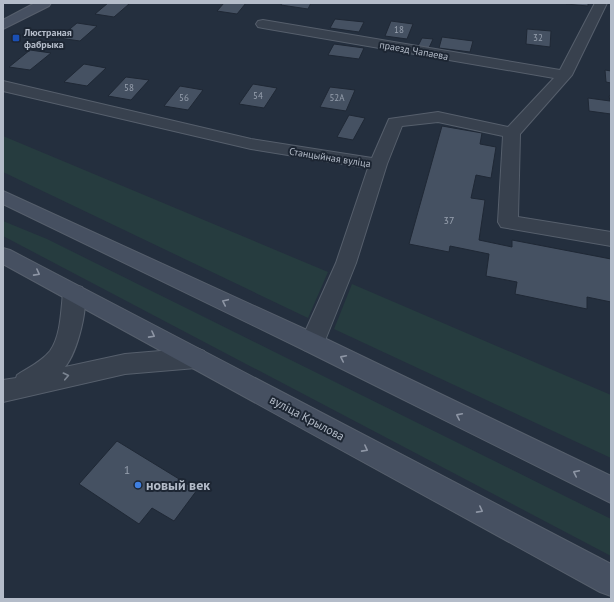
<svg xmlns="http://www.w3.org/2000/svg" width="614" height="602" viewBox="0 0 614 602" font-family="'PT Sans',sans-serif">
	<rect width="100%" height="100%" fill="#242f3e"/>
	<g fill="#263c3f">
		<polygon points="3,136 328,272 308,318 3,172"/>
		<polygon points="3,221 47,239 611,519 611,556 3,236"/>
		<polygon points="352,284 611,395 611,458 334,329"/>
	</g>
	<g fill="#455162" stroke="#1f2835">
		<polygon points="108,3 125,3 129,4 114,17 95,14"/>
		<polygon points="224,3 246,3 237,14 217,11"/>
		<polygon points="282,3 311,3 308,9 281,5"/>
		<polygon points="566,3 588,3 588,6 566,4"/>
		<polygon points="335,19 364,22 359,32 330,28"/>
		<polygon points="391,21 413,24 407,39 385,36"/>
		<polygon points="77,23 97,26 80,41 59,38"/>
		<polygon points="527,29 551,31 550,47 526,44"/>
		<polygon points="442,37 473,41 470,52 439,48"/>
		<polygon points="422,38 433,39 429,48 418,46"/>
		<polygon points="334,44 364,48 359,59 328,55"/>
		<polygon points="30,50 51,53 30,70 9,67"/>
		<polygon points="84,64 106,68 87,86 64,82"/>
		<polygon points="605,70 611,71 611,83 606,82"/>
		<polygon points="126,77 149,80 131,100 108,96"/>
		<polygon points="253,84 277,88 264,108 239,104"/>
		<polygon points="180,86 203,90 188,110 164,106"/>
		<polygon points="330,87 355,90 346,111 320,107"/>
		<polygon points="609,96 611,96 611,114 589,111 588,98 610,101"/>
		<polygon points="349,115 365,118 353,140 337,137"/>
		<polygon points="442,126 482,133 480,144 496,147 491,178 476,175 471,198 485,200 479,240 512,247 512,240 611,259 611,302 587,297 587,309 515,294 517,282 486,276 489,254 450,246 449,252 409,244"/>
		<polygon points="117,441 197,490 174,521 152,508 139,524 79,484"/>
	</g>
	<g fill="none" stroke-linecap="round" stroke-linejoin="round">
		<defs>
			<g id="minor">
				<polygon points="595,3 607,3 572,75 520,134 518,217 611,232 611,246 501,227 498,222 503,136 438,122 402,126 387,164 356,263 324,343 320,350 312,352 304,350 300,343 336,263 368,168 251,149 3,91 3,81 251,139 372,158 389,119 438,112 508,127 554,78 263,28 258,27 256,24 258,21 263,20 560,70"/>
				<path d="M74,285L82,287C91,303 77,353 65,367L125,354L196,348L204,351L208,358L204,365L196,368L125,374L3,402V380L16,378L17,375C28,368 42,361 50,351C61,336 61,310 63,293L66,287Z"/>
			</g>
			<g id="secondary">
				<polygon points="35,3 51,3 49,6 3,29 3,20"/>
				<polygon points="3,191 320,336 611,476 611,503 304,350 3,204"/>
				<polygon points="3,248 10,250 611,564 611,596 600,592 3,264"/>
			</g>
		</defs>
		<use href="#minor" stroke="#565f6c" stroke-width="2"/>
		<use href="#secondary" stroke="#565f6c" stroke-width="2"/>
		<use href="#minor" fill="#38414e" fill-rule="evenodd"/>
		<use href="#secondary" fill="#465061" fill-rule="evenodd"/>
	</g>
	<defs><path id="oneway-chevron" d="M-2-3.5L2.5 0L-2 3.5" fill="none" stroke-width="1.6" stroke-linecap="round" stroke-linejoin="round"/></defs>
	<g stroke="#8e96a5">
		<use href="#oneway-chevron" transform="translate(37 273) rotate(28)"/>
		<use href="#oneway-chevron" transform="translate(225 302) rotate(-155)"/>
		<use href="#oneway-chevron" transform="translate(152 335) rotate(28)"/>
		<use href="#oneway-chevron" transform="translate(343 358) rotate(-154)"/>
		<use href="#oneway-chevron" transform="translate(459 416) rotate(-154)"/>
		<use href="#oneway-chevron" transform="translate(365 449) rotate(28)"/>
		<use href="#oneway-chevron" transform="translate(576 473) rotate(-154)"/>
		<use href="#oneway-chevron" transform="translate(480 510) rotate(28)"/>
	</g>
	<use stroke="#7c8592" href="#oneway-chevron" transform="translate(66 376) rotate(-12)"/>
	<rect fill="#1a4fb4" stroke="#1d2633" stroke-width="1.5" x="12" y="34" width="8" height="8" rx="2"/>
	<circle fill="#3f7fe0" stroke="#1d2633" stroke-width="1.5" cx="138" cy="485" r="4"/>
	<g text-anchor="middle" stroke-width="4" stroke-linejoin="round" paint-order="stroke">
		<g font-size="9" fill="#98a1af">
			<text x="399" y="33">18</text>
			<text x="538" y="41">32</text>
			<text x="129" y="91">58</text>
			<text x="258" y="99">54</text>
			<text x="184" y="101">56</text>
			<text x="337" y="101">52А</text>
		</g>
		<g font-size="10" font-weight="bold" fill="#b4bcc9" stroke="#1d2633" text-anchor="start">
			<text x="24" y="36">Люстраная<tspan x="24" dy="12">фабрыка</tspan></text>
		</g>
		<g font-size="10" fill="#b4bcc9" stroke="#1d2633">
			<text transform="translate(414 50) rotate(10)" y="4">праезд Чапаева</text>
			<text transform="translate(330 157) rotate(9)" y="4">Станцыйная вуліца</text>
		</g>
		<g font-size="10" fill="#98a1af">
			<text x="449" y="224">37</text>
		</g>
		<g font-size="12" fill="#b4bcc9" stroke="#1d2633">
			<text transform="translate(307 418) rotate(28)" y="4">вуліца Крылова</text>
		</g>
		<g font-size="12" fill="#98a1af">
			<text x="127" y="474">1</text>
		</g>
		<g font-size="14" font-weight="bold" fill="#b4bcc9" stroke="#1d2633" text-anchor="start">
			<text x="146" y="490">новый век</text>
		</g>
	</g>
	<rect width="614" height="602" fill="none" stroke="#b4bcc9" stroke-width="8"/>
</svg>
